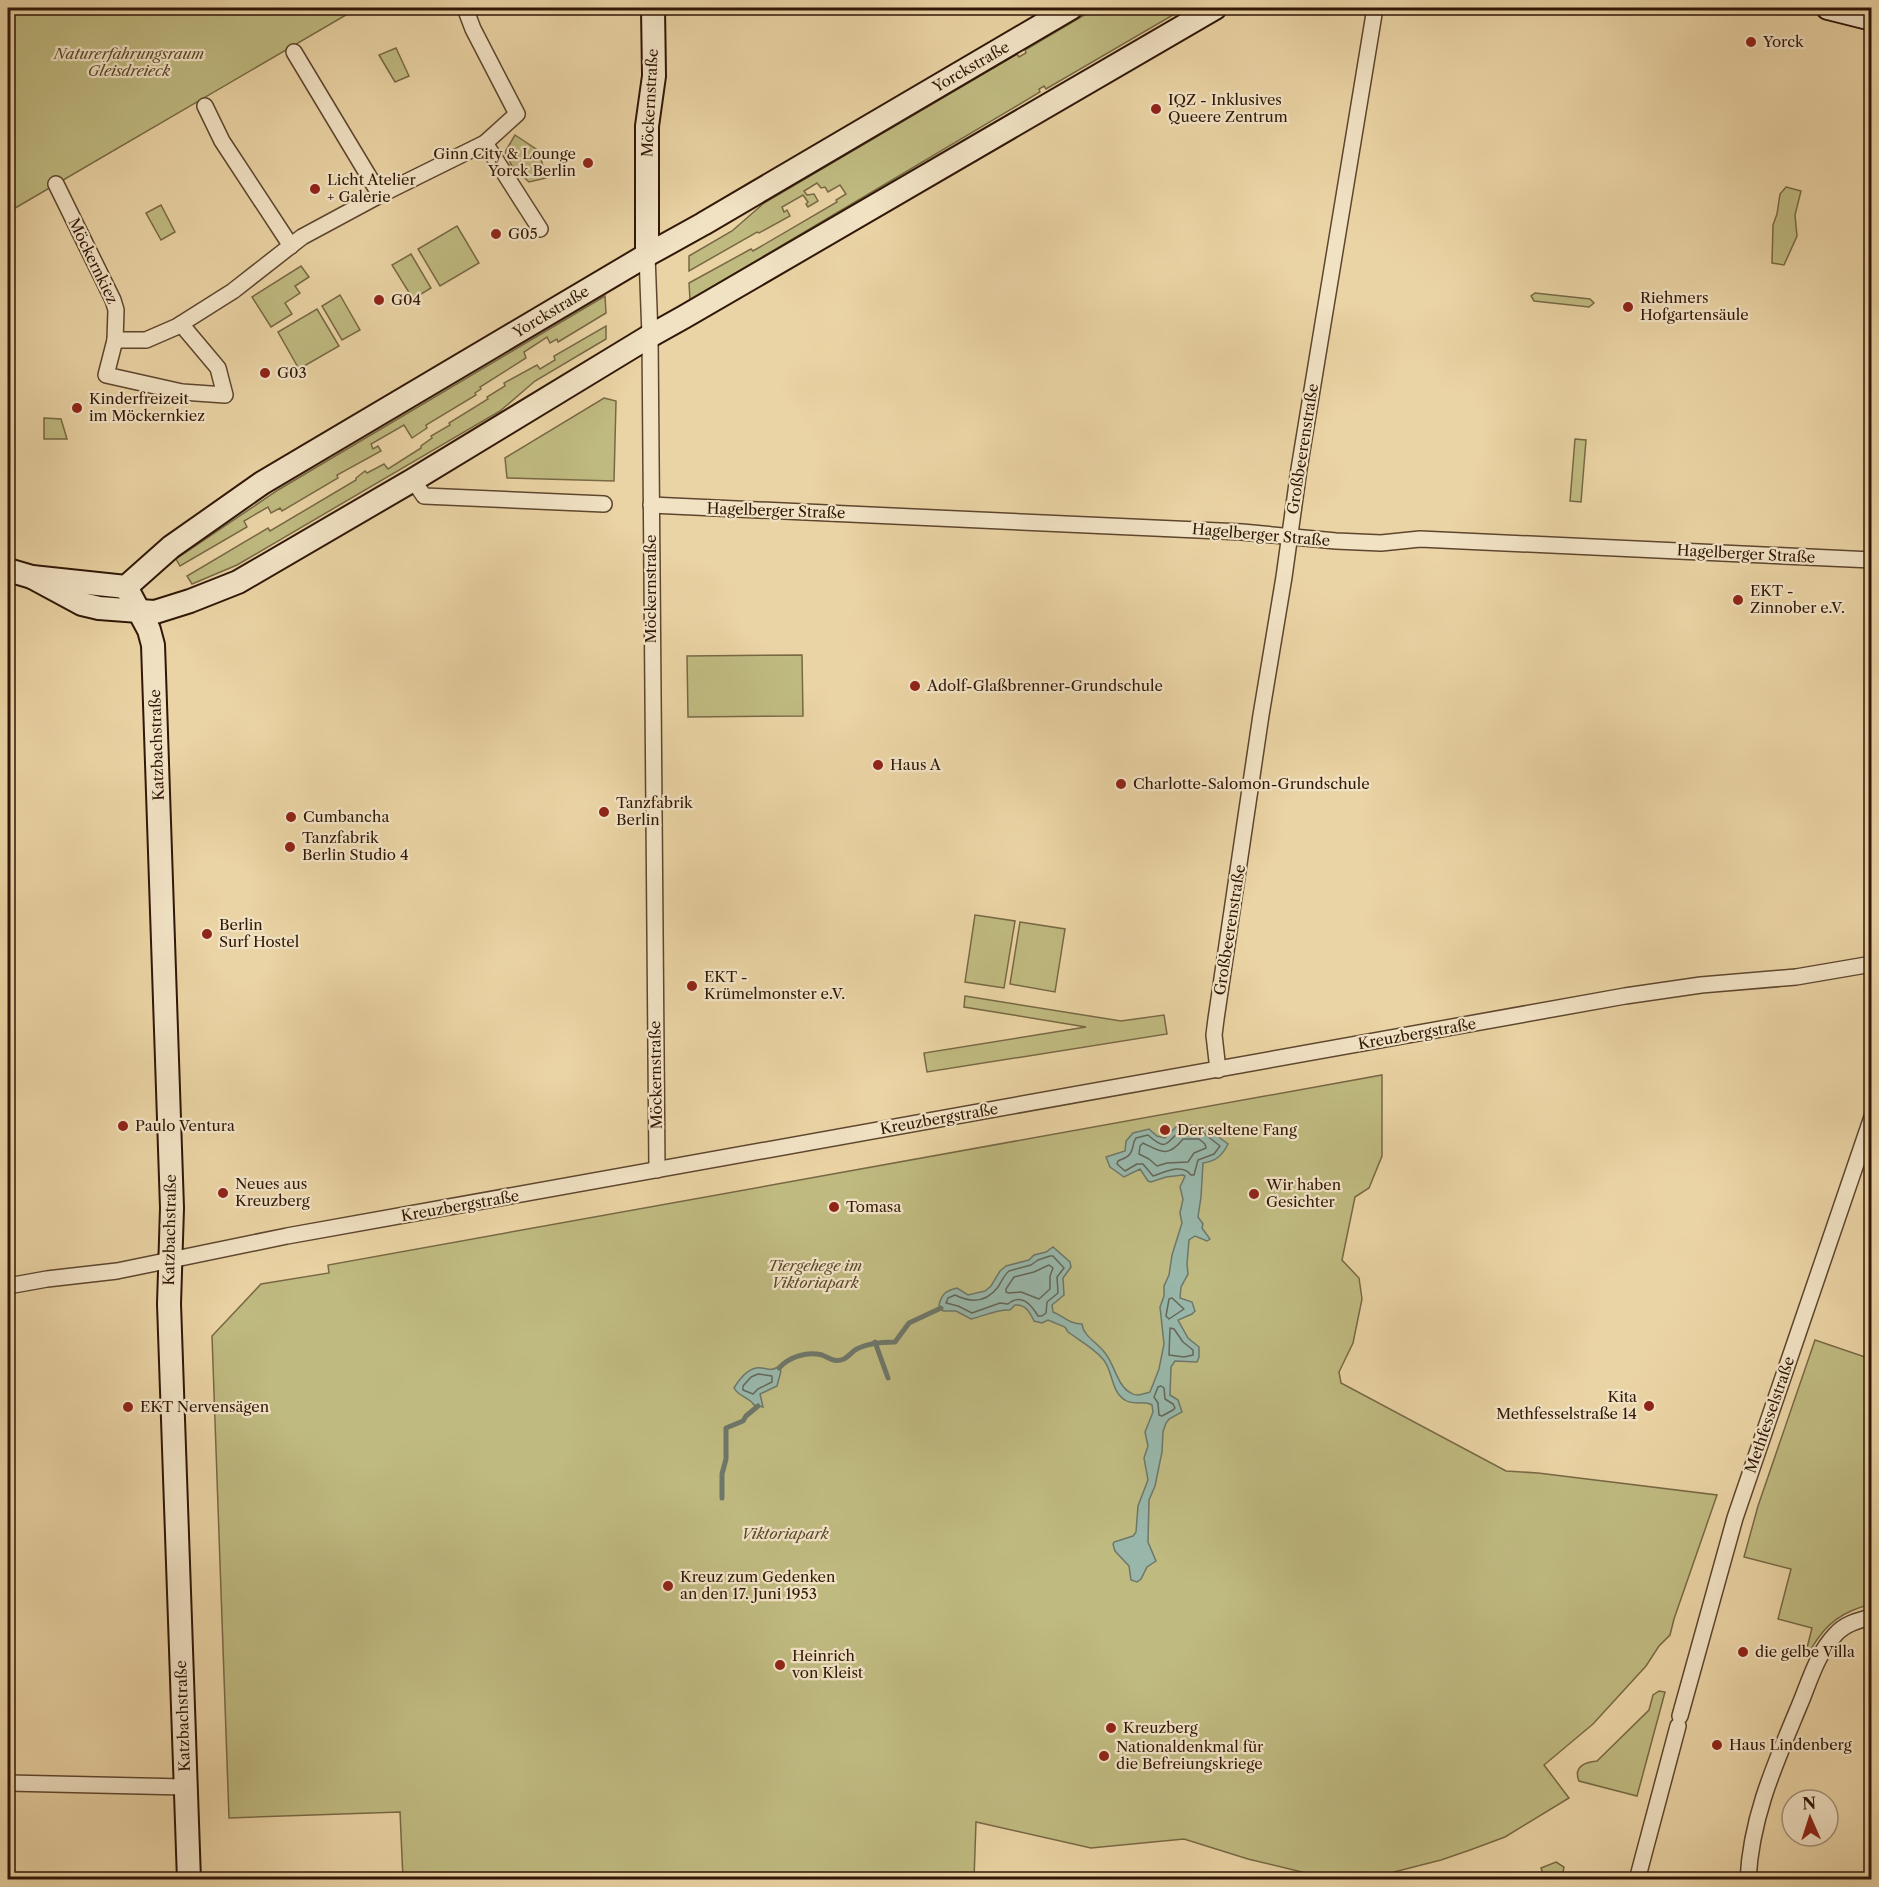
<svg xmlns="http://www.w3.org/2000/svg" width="1879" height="1887" viewBox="0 0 1879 1887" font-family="'Libre Caslon Text',serif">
	<rect width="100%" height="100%" fill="#ead3a4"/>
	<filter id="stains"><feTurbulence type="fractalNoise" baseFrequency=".00333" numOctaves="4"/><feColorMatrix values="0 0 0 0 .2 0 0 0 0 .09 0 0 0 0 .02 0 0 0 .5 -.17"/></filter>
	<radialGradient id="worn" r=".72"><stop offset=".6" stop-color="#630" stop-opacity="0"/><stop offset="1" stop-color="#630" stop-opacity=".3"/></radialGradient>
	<g fill="#bfba80" stroke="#786844" stroke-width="1.5">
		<polygon points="8,8 358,8 10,211 13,334 14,532 8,530"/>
		<polygon points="1096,8 1185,8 1046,89 1044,86 1039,89 1040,92 690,300 689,283 751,249 753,251 837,202 836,200 846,194 840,185 828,192 825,187 821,188 817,183 804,191 807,195 814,194 818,201 808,207 806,204 808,202 803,195 782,207 784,212 787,210 790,216 759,233 757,232 689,271 689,256 732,231 764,203 1017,54 1019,57 1026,53 1025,50"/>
		<polygon points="396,48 409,76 395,82 379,55"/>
		<polygon points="515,135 539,151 546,178 529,182 512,166 505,152"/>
		<polygon points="1786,187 1801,191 1795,215 1797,236 1784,265 1772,263 1773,225 1777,214 1780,194"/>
		<polygon points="161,205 175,232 161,240 146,213"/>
		<polygon points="457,226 479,263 440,286 418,249"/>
		<polygon points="411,254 431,288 413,299 392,265"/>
		<polygon points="301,266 309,277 295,286 300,293 285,303 292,314 271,327 252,297"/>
		<polygon points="1535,293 1590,299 1594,303 1589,307 1534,301 1531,296"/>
		<polygon points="340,295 360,330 342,340 322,306"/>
		<polygon points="605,296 606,313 558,342 557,339 550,343 547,337 524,352 526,358 480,387 481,389 475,393 476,395 426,425 427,428 412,438 404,425 371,444 373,449 378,446 381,451 337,475 338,478 282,511 280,508 271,513 268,507 244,521 247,527 180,566 176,559 278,490"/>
		<polygon points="317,309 339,346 299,369 278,332"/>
		<polygon points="606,326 606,339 535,381 500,411 237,565 192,584 187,576 268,528 270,531 356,480 356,478 365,471 367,473 384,464 388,469 421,448 421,446 432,438 431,436 450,425 449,423 488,399 487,397 505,386 504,383 537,365 540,369 555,360 554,356"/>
		<polygon points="604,398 616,401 614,481 507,478 505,458"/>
		<polygon points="44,418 61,419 67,439 44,439"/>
		<polygon points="1575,439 1586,440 1581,502 1570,501"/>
		<polygon points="802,655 803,716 688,717 687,656"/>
		<polygon points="975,915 1015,921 1004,988 965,982"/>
		<polygon points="1020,922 1065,929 1055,992 1010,984"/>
		<polygon points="965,996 1121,1021 1164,1015 1167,1034 927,1072 924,1053 1086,1027 964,1007"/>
		<polygon points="1382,1075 1382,1156 1369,1188 1355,1197 1342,1260 1359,1278 1362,1299 1353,1343 1339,1372 1341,1383 1506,1471 1538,1473 1717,1495 1674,1619 1670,1635 1659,1646 1646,1666 1593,1724 1544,1765 1569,1798 1505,1837 1470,1850 1441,1860 1390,1873 1350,1876 1306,1873 1248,1859 1184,1839 1091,1848 976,1822 974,1879 403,1879 400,1812 229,1818 212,1336 261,1284 329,1273 328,1265"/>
		<path d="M1815,1340L1871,1359L1872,1604C1843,1611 1826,1623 1811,1649L1807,1648L1812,1628L1778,1619L1791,1569L1744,1557L1758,1506Z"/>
		<path d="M1659,1691L1665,1692L1637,1796L1579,1781C1573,1767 1585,1762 1597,1761L1649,1710L1653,1695Z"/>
		<polygon points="1556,1862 1564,1867 1563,1872 1570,1878 1576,1879 1532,1879 1531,1878 1543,1874 1541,1868"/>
	</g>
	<g fill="#98b7aa" stroke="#6e7769" stroke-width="1.5">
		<path d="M1183,1125L1204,1126L1228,1144C1222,1156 1216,1161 1203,1163L1201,1197L1198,1217L1203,1224L1202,1228L1210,1239L1207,1241L1195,1236L1189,1240L1187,1264L1188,1274L1181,1287L1180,1298L1192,1302L1195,1311L1192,1314L1178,1320L1188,1338L1199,1347V1357L1197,1362L1175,1361L1171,1367L1170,1395L1178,1400L1182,1412L1169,1419L1166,1423L1163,1432L1162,1452L1155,1486L1149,1500L1148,1542L1156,1561L1147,1567L1141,1579L1137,1582L1131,1580L1129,1566L1115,1551L1113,1544L1114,1542L1133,1536L1136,1532L1138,1506L1148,1480L1144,1458L1148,1446L1145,1432L1153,1412L1152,1405C1144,1400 1133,1406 1125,1400C1110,1391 1113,1368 1102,1358C1093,1348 1079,1340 1068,1332L1065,1327L1048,1320L1042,1323L1034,1321C1030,1313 1026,1304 1015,1305L1010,1310C997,1309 984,1316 971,1319L956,1311H943L939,1305C942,1294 945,1291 957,1288L968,1295L985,1291L991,1286L1000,1271L1006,1266L1029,1260L1034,1255L1046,1252L1053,1247L1070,1262L1071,1267L1063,1278L1064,1295L1052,1305L1053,1312C1064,1316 1069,1324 1082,1324C1083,1336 1098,1343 1105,1353C1115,1365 1117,1386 1131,1393C1137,1397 1143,1394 1150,1392L1159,1369L1164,1344L1160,1307L1164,1296V1286L1169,1275L1172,1255L1182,1223L1180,1213L1183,1199L1180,1187L1185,1176L1183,1175L1166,1177L1151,1182L1148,1181L1140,1169L1124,1177L1110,1167L1106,1157L1125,1151L1126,1141L1133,1133L1149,1129L1157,1136L1165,1138L1176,1127Z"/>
		<path d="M778,1367L781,1371L777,1386L760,1394L763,1407L754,1405C749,1397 739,1397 734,1388C740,1378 750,1366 762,1368C769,1369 771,1371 778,1367Z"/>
	</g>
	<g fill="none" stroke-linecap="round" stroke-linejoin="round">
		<g stroke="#646758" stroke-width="1.5">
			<path d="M1181,1131H1201L1220,1146L1214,1154L1198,1160L1194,1175H1191C1182,1163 1165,1172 1153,1176L1143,1164H1137L1125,1171L1117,1164L1118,1161C1122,1159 1127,1158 1130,1154C1134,1149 1132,1143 1136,1138L1148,1135C1169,1154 1166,1140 1181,1131Z"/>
			<path d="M1183,1139H1199L1205,1144L1206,1148L1194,1153L1188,1162L1167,1163L1157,1166L1149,1159L1139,1154L1140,1146L1143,1143C1161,1152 1168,1158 1183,1139Z"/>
			<path d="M1050,1256H1053L1064,1268L1057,1277L1058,1293L1047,1302L1046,1313L1042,1316H1038C1031,1304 1021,1293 1008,1304L1000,1303L972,1313L958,1306L946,1303L948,1298L955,1295C971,1303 986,1303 998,1287C1002,1281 1004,1275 1009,1271L1031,1265L1038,1260Z"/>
			<polygon points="1049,1265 1053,1268 1050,1276 1050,1289 1039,1299 1021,1292 1009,1293 1006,1292 1006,1289 1014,1277 1034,1272"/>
			<polygon points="1172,1298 1184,1309 1169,1319 1166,1316 1169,1299"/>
			<polygon points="1170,1328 1174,1329 1183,1342 1193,1350 1193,1355 1184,1357 1169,1355"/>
			<polygon points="758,1374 772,1376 772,1382 758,1389 753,1394 743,1390 743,1386 751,1377"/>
			<polygon points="1161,1386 1164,1388 1165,1399 1173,1404 1175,1408 1173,1410 1162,1416 1159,1415 1158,1403 1154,1397 1158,1387"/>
		</g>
		<g stroke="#6e7769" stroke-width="5">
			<polyline points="875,1342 888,1378"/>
			<path d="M779,1368C789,1357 807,1351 822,1355C830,1358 834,1363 844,1359C848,1357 851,1353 855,1350C867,1343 881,1342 895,1342L909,1323L941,1308"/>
			<polyline points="722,1498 722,1474 726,1459 726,1428 743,1421 746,1416 758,1406"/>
		</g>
		<defs>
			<g id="street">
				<polyline points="294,52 380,195"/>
				<polyline points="205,106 222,141 291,246"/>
				<polyline points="485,143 540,229"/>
				<polyline points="56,184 113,300 116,310 115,340 146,340 176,327 233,291 302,237 380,195 485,143 517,114 473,29 465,8"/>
				<polyline points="647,255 650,336 657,1170"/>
				<polyline points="115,340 106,375 182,392 225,395 218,368 181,324"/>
				<polyline points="413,480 424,496 604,504"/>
				<polyline points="651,505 1242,532 1336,541 1381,543 1420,539 1872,560"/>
				<polyline points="1218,1070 1214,1035 1216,1019 1261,715 1284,577 1299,469 1375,8"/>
				<polyline points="8,1286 47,1279 117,1271 287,1236 1625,996 1701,985 1796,977 1872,964"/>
				<polyline points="1680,1716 1735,1518 1872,1117"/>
				<polyline points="8,1783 185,1787"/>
				<polyline points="1637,1880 1678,1726"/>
				<path d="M1748,1880C1751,1816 1776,1762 1800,1704C1810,1680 1817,1654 1835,1635C1844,1624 1859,1620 1872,1617"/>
			</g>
			<g id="secondary">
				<polyline points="1828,8 1872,19"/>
				<polyline points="647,255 647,126 654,76 653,8"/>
				<polyline points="8,570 32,577 126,587 171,547 262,483 647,255 703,224 1071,8"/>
				<polyline points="32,577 82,604 99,608 139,611 155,612 190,601 238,582 413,480 650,336 684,317 1215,8"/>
				<polyline points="126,587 149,630 153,645 154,674 172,1208 169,1304 189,1880"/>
			</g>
		</defs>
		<use href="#street" stroke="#5e462e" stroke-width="18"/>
		<use href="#secondary" stroke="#301707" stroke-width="26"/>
		<use href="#street" stroke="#f1e2c4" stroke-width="15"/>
		<use href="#secondary" stroke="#f1e2c4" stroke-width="22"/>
	</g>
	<g fill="#8f2418" stroke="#f1e2c4" stroke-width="2">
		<circle cx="1751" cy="42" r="6"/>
		<circle cx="1156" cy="109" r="6"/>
		<circle cx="588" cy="163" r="6"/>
		<circle cx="315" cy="189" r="6"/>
		<circle cx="496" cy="234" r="6"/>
		<circle cx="379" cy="300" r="6"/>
		<circle cx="1628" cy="307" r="6"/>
		<circle cx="265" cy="373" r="6"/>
		<circle cx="77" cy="408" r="6"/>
		<circle cx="1738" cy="600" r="6"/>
		<circle cx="915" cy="686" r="6"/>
		<circle cx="878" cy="765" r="6"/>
		<circle cx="1121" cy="784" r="6"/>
		<circle cx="604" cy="812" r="6"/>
		<circle cx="291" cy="817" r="6"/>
		<circle cx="290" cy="847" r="6"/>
		<circle cx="207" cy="934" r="6"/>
		<circle cx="692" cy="986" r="6"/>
		<circle cx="123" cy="1126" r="6"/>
		<circle cx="1165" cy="1130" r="6"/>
		<circle cx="223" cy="1193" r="6"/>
		<circle cx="1254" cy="1194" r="6"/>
		<circle cx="834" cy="1207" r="6"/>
		<circle cx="1649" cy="1406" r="6"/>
		<circle cx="128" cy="1407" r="6"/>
		<circle cx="668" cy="1586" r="6"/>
		<circle cx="1743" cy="1652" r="6"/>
		<circle cx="780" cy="1665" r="6"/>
		<circle cx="1111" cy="1728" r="6"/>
		<circle cx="1717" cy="1745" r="6"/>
		<circle cx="1104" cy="1756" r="6"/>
	</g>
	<g text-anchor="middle" stroke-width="4.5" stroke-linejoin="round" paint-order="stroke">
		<g font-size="15" fill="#301707" stroke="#f1e2c4" text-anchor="start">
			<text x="1763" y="47">Yorck</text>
			<text x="1168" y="105">IQZ - Inklusives<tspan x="1168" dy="17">Queere Zentrum</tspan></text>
			<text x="576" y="159" text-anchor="end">Ginn City &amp; Lounge<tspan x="576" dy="17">Yorck Berlin</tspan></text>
			<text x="327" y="185">Licht Atelier<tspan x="327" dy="17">+ Galerie</tspan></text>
			<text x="508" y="239">G05</text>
			<text x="1640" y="303">Riehmers<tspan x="1640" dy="17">Hofgartensäule</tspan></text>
			<text x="391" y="305">G04</text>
			<text x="277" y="378">G03</text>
			<text x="89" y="404">Kinderfreizeit<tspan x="89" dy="17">im Möckernkiez</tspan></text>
			<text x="1750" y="596">EKT -<tspan x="1750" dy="17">Zinnober e.V.</tspan></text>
			<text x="927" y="691">Adolf-Glaßbrenner-Grundschule</text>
			<text x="890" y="770">Haus A</text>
			<text x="1133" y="789">Charlotte-Salomon-Grundschule</text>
			<text x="616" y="808">Tanzfabrik<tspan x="616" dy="17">Berlin</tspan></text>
			<text x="303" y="822">Cumbancha</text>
			<text x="302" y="843">Tanzfabrik<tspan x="302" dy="17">Berlin Studio 4</tspan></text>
			<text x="219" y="930">Berlin<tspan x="219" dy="17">Surf Hostel</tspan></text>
			<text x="704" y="982">EKT -<tspan x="704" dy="17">Krümelmonster e.V.</tspan></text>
			<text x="135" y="1131">Paulo Ventura</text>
			<text x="1177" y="1135">Der seltene Fang</text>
			<text x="235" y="1189">Neues aus<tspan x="235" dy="17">Kreuzberg</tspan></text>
			<text x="1266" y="1190">Wir haben<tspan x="1266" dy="17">Gesichter</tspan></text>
			<text x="846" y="1212">Tomasa</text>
			<text x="1637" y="1402" text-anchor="end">Kita<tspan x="1637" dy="17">Methfesselstraße 14</tspan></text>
			<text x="140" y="1412">EKT Nervensägen</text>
			<text x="680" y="1582">Kreuz zum Gedenken<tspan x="680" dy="17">an den 17. Juni 1953</tspan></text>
			<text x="1755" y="1657">die gelbe Villa</text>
			<text x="792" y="1661">Heinrich<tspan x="792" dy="17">von Kleist</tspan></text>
			<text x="1123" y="1733">Kreuzberg</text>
			<text x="1729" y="1750">Haus Lindenberg</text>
			<text x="1116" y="1752">Nationaldenkmal für<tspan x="1116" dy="17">die Befreiungskriege</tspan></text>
		</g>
		<g font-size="15" font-style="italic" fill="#5b482b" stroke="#f1e2c4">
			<text x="129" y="59">Naturerfahrungsraum<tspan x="129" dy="17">Gleisdreieck</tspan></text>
			<text x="815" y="1271">Tiergehege im<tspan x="815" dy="17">Viktoriapark</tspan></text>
			<text x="785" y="1539">Viktoriapark</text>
		</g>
		<g font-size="15" fill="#301707" stroke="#f1e2c4">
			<text transform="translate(971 67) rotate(-30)" y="5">Yorckstraße</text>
			<text transform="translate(650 103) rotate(-87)" y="5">Möckernstraße</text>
			<text transform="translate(93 261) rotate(64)" y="5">Möckernkiez</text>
			<text transform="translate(551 312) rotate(-31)" y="5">Yorckstraße</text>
			<text transform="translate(1303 449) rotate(-81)" y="5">Großbeerenstraße</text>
			<text transform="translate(776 511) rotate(2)" y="5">Hagelberger Straße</text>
			<text transform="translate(1261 535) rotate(5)" y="5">Hagelberger Straße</text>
			<text transform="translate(1746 554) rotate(3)" y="5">Hagelberger Straße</text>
			<text transform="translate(651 589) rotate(-90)" y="5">Möckernstraße</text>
			<text transform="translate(157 745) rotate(-92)" y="5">Katzbachstraße</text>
			<text transform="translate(1230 930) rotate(-81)" y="5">Großbeerenstraße</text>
			<text transform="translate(1417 1034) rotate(-10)" y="5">Kreuzbergstraße</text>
			<text transform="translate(656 1075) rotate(-91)" y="5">Möckernstraße</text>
			<text transform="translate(939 1119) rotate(-10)" y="5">Kreuzbergstraße</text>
			<text transform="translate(460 1206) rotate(-10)" y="5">Kreuzbergstraße</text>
			<text transform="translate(170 1230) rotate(-89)" y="5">Katzbachstraße</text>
			<text transform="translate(1770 1415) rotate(-71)" y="5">Methfesselstraße</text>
			<text transform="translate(183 1716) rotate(-92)" y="5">Katzbachstraße</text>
		</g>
	</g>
	<rect width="1879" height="1887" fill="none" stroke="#ead3a4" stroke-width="30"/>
	<rect x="9" y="9" width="1861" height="1869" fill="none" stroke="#301707" stroke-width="3"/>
	<rect x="15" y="15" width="1849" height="1857" fill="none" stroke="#301707" stroke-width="1.5"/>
	<g transform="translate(1810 1818) rotate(357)"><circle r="28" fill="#f1e2c4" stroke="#a49178" stroke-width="1.5"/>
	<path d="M0-4.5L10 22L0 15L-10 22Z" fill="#8f2418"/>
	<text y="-9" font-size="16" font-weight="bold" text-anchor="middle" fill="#301707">N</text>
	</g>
	<rect width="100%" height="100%" filter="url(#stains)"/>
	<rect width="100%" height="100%" fill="url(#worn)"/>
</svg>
